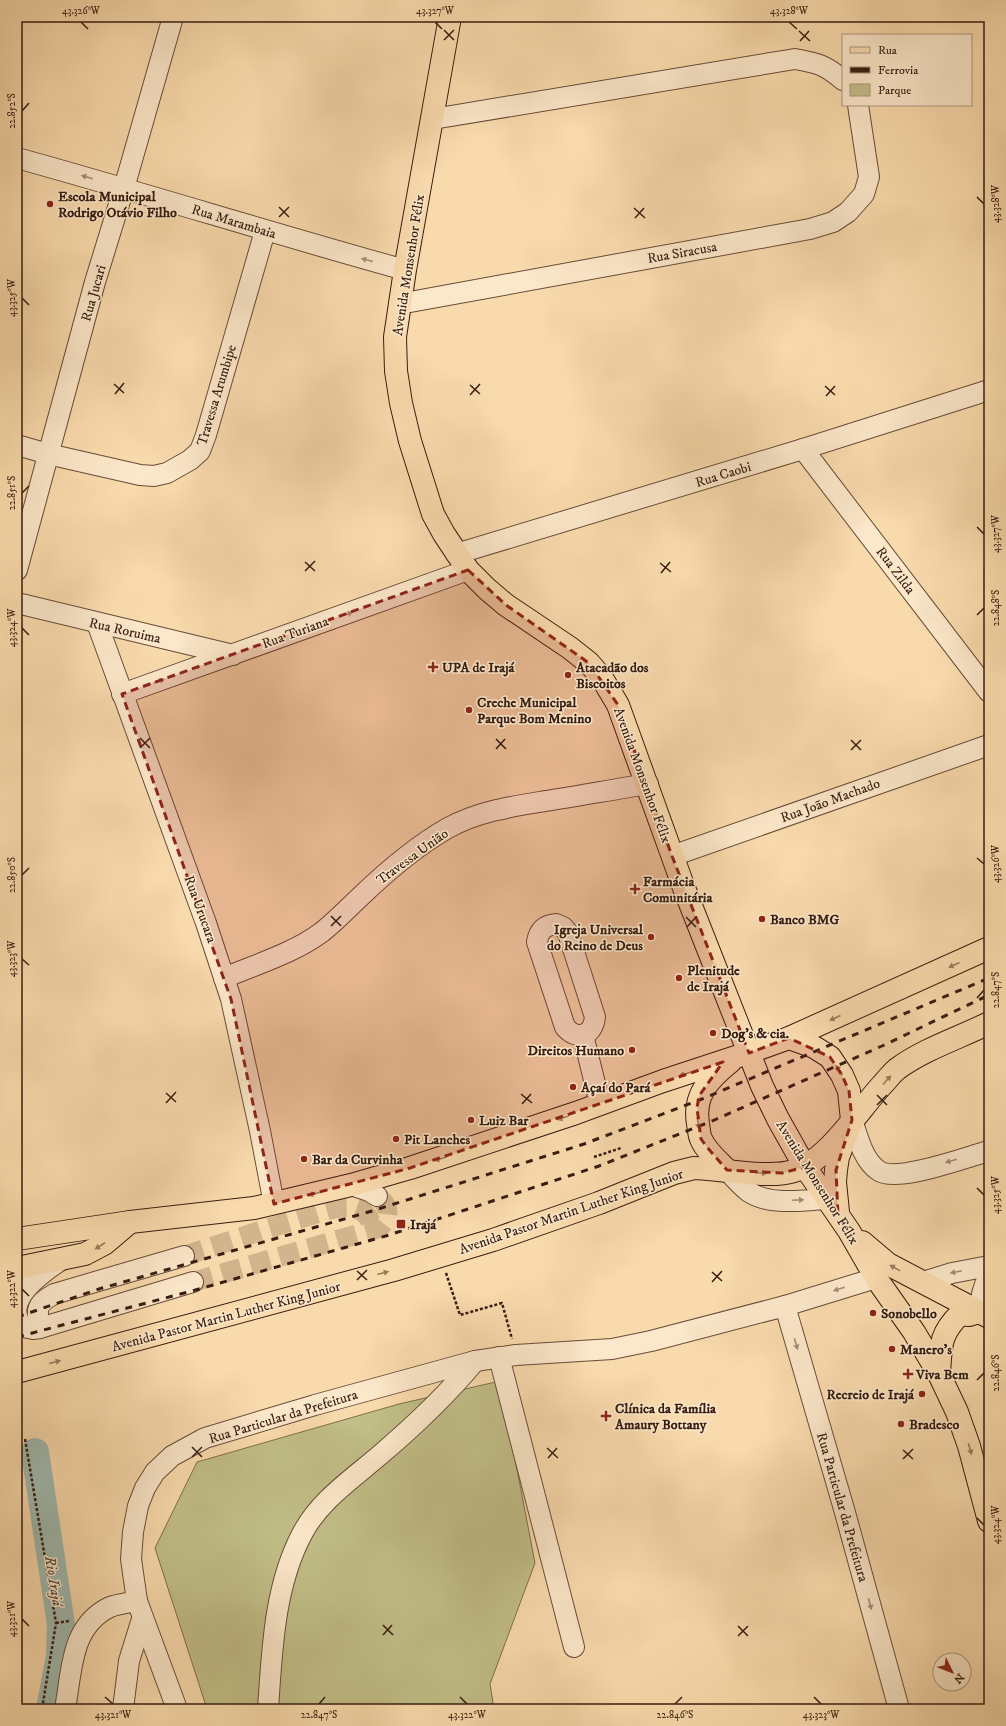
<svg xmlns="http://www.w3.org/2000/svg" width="1006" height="1726" viewBox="0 0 1006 1726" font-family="'IM FELL DW Pica',serif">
	<rect width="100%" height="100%" fill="#f9daac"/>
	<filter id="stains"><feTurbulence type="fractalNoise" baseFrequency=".005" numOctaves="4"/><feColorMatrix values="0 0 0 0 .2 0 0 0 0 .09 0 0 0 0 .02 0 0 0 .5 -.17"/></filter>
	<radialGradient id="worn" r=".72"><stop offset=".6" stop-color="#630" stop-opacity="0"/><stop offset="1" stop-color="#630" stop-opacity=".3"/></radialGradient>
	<polygon fill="#c1be87" stroke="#7c6e4c" points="500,1381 535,1563 490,1684 494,1709 207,1709 155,1548 197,1462 399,1404"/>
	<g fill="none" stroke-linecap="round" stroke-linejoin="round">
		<polyline stroke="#9fbab0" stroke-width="28" points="35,1452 61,1625 60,1656 50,1709"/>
		<g stroke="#d2b48d" stroke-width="20" stroke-dasharray="20 10" stroke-linecap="butt">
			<path d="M184,1256C224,1243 265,1229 305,1217C319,1213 336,1206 350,1207C364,1209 371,1217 373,1231"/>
			<path d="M193,1282L379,1228C391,1218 390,1205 377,1196"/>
		</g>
		<defs>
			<g id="minor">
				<path d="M433,119L795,59C818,63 825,65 843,80"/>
				<path d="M17,158C147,194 275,234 405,270"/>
				<polyline points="399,304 810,229 833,222 848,212 864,194 869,177 858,105"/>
				<polyline points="17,445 48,454 140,475 154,476 167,473 190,460 200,451 206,435 265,231"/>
				<polyline points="803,449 989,692"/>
				<polyline points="456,554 803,449 989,390"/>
				<polyline points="17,570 95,282 124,188 173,17"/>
				<polyline points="17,603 233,655"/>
				<polyline points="97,623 206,923 231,999 260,1131 274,1204"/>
				<polyline points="122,694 468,570"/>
				<polyline points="672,856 989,745"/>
				<path d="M556,924L563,927L568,933L595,1017C593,1036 577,1041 565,1027L537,942C539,930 545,925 556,924Z"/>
				<path d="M224,978C257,964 294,953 322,932C336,921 347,909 360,897C386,872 416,846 448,828C481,810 516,806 552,800C584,795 616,789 648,784"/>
				<polyline points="583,1035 600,1104"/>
				<path d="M852,1120C858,1137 863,1161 879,1171C898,1183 966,1157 989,1151"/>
				<path d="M727,1170C734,1178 741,1186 749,1192C771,1206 803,1200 828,1199"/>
				<polyline points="351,1185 369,1191 377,1196"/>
				<path d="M61,1260C43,1272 0,1301 23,1327L33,1329L40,1328L193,1282"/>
				<polyline points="923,1282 952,1273 989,1266"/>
				<polyline points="785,1306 844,1509 899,1709"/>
				<path d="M979,1312C981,1299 982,1288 989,1276"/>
				<path d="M40,1328C36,1309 36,1304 54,1294L184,1256"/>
				<polyline points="499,1357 574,1647"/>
				<path d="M65,1709C72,1672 70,1626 110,1607C118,1604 128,1603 137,1601"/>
				<polyline points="123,1709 129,1661 142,1619"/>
				<polyline points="177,1709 137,1601 131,1559 133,1532 138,1506 145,1488 155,1472 172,1456 205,1438 315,1405 475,1361 516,1355 612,1349 651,1341 785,1306 876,1278"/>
				<path d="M268,1709C272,1651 274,1587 302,1534C319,1501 352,1479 380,1455C414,1426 446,1396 475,1361"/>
			</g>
			<g id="major">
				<polyline points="450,17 405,270 395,337 396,371 401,403 410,441 433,514 444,534 468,570 487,589 506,605 570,648 589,663 602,678 618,705 684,888 762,1086 778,1119 805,1167 849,1231 876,1278 914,1332 939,1374 957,1412 969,1446 989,1521"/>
				<polyline points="789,1038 814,1047 830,1057 842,1075 849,1091 852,1120 838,1157 836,1170 835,1182 838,1212"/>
				<path d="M727,1170C718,1161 706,1151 701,1139C699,1135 699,1129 698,1124C693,1095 709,1079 730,1062"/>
				<polyline points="17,1239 130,1222 254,1208 351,1185 410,1168 576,1113 663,1081 736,1057 789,1038 989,948"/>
				<polyline points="862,1242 888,1264 989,1317"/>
				<polyline points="17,1268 85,1254 104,1244 130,1222"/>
				<path d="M17,1372L394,1270L493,1240L599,1203L674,1173L694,1168C721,1169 770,1179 794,1171C827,1161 859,1110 882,1085C887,1080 891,1074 897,1069C924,1049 959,1038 989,1023"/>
				<path d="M939,1374C941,1346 939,1335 960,1314L969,1315L979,1312"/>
			</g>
		</defs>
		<use href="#minor" stroke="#684c38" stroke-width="22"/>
		<use href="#major" stroke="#371d12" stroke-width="24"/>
		<g stroke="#371d12" stroke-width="2.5" stroke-dasharray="3 2" stroke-linecap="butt">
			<polyline points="594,1157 621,1148"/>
			<polyline points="446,1273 460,1315 502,1303 512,1339"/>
			<polyline points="25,1439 56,1623 42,1709"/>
			<polyline points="56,1623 69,1621"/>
		</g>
		<use href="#minor" stroke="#fbe7c9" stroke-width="20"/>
		<use href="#major" stroke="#f9daac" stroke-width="22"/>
		<g stroke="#371d12" stroke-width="3" stroke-dasharray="7 7" stroke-linecap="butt">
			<polyline points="17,1317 99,1289 372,1211 584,1144 702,1099 989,978"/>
			<polyline points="17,1337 192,1291 389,1235 599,1166 712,1121 882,1046 989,995"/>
		</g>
	</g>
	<defs><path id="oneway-solid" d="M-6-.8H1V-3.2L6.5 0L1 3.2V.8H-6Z"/></defs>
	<g fill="#a38c77">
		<use href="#oneway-solid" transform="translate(87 177) rotate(-164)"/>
		<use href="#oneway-solid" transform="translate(367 260) rotate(-165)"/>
		<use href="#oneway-solid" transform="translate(347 614) rotate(-20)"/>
		<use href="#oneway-solid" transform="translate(159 681) rotate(-19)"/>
		<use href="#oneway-solid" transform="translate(951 1161) rotate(164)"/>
		<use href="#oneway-solid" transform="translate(798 1200) rotate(-2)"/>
		<use href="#oneway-solid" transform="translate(956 1272) rotate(168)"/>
		<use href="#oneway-solid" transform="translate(839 1289) rotate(163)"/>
		<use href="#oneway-solid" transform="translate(796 1344) rotate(74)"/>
		<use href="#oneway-solid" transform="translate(870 1604) rotate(75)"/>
	</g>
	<g fill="#987c5f">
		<use href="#oneway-solid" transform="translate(954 965) rotate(156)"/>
		<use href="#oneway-solid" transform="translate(835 1018) rotate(156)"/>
		<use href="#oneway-solid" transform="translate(839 1070) rotate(-124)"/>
		<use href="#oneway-solid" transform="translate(685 1074) rotate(162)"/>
		<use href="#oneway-solid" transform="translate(887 1080) rotate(-48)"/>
		<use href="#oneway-solid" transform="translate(563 1118) rotate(161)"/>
		<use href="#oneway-solid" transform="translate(698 1123) rotate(83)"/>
		<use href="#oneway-solid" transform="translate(440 1159) rotate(162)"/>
		<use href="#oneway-solid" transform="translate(761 1173) rotate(3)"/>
		<use href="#oneway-solid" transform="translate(314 1194) rotate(166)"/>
		<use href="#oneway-solid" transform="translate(100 1246) rotate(147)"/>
		<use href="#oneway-solid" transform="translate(895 1268) rotate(-151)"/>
		<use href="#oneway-solid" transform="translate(383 1273) rotate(-15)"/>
		<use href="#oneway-solid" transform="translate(55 1362) rotate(-15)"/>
		<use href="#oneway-solid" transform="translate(970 1449) rotate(74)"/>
	</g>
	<path fill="#8f2418" fill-opacity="0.2" stroke="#8f2418" stroke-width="3" stroke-dasharray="8 5" stroke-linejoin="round" d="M468,570L506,605L589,663L618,705L672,856L749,1053L789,1038L830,1057L842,1075L849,1091L852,1120L836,1170L838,1215L805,1167L782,1173L727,1170L706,1146L701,1139L697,1108L699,1096L723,1062L410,1168L274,1204L231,999L122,694Z"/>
	<path fill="none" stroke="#371d12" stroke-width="1.5" d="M81,22L88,29M435,22L442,29M789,22L797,29M444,30L454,40M799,31L810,41M444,40L454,30M800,41L809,31M22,111L29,103M977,197L984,204M279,207L289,217M634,208L645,218M279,217L289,207M635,218L644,208M22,298L29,305M114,384L124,393M470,385L480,394M825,386L835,395M115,394L124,383M470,395L480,384M826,396L835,386M22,493L29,486M977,527L984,534M305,562L315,571M660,563L671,572M305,571L315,561M661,573L670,562M977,615L984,608M22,628L29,635M140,738L150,748M496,739L506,749M851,740L861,750M140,748L150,738M496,749L505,739M851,750L861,740M977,858L984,864M22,875L29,868M331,916L341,926M686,917L696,927M331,926L341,916M687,927L696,917M22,959L29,965M977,998L984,990M166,1093L176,1102M521,1094L532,1103M877,1095L887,1105M166,1103L176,1092M522,1104L531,1094M877,1105L887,1095M977,1188L984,1195M357,1271L367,1280M712,1272L722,1281M357,1280L367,1270M712,1282L722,1271M22,1289L29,1296M977,1380L984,1373M192,1447L202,1457M547,1448L558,1458M903,1450L913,1459M192,1457L202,1447M548,1458L557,1448M903,1459L913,1449M977,1518L984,1525M22,1619L29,1626M383,1625L393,1635M738,1626L748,1636M383,1635L392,1625M738,1636L748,1626M105,1697L113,1704M460,1697L467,1704M814,1697L821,1704M319,1704L325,1697M675,1704L682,1697"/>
	<g fill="#8f2418" stroke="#fbe7c9" stroke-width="1.5">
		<circle cx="50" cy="204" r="4"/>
		<path d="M431 661h4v4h4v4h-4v4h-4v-4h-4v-4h4z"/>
		<circle cx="568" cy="675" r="4"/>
		<circle cx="469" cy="710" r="4"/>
		<path d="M633 883h4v4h4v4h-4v4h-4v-4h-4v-4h4z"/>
		<circle cx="762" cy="919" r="4"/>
		<circle cx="651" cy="937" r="4"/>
		<circle cx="679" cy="978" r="4"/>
		<circle cx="713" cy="1033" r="4"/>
		<circle cx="632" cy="1050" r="4"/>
		<circle cx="573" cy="1087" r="4"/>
		<circle cx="471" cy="1120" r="4"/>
		<circle cx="396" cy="1139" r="4"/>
		<circle cx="304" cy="1159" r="4"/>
		<rect x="396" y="1219" width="10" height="10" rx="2"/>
		<circle cx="873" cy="1313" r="4"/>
		<circle cx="892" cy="1349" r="4"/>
		<path d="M906 1368h4v4h4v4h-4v4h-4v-4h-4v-4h4z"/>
		<circle cx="922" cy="1394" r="4"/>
		<path d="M604 1410h4v4h4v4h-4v4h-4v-4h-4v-4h4z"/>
		<circle cx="901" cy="1424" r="4"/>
	</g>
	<g text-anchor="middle" stroke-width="3" stroke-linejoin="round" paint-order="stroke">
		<g font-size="14" font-weight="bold" fill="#371d12" stroke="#fbe7c9" text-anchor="start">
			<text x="58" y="201">Escola Municipal<tspan x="58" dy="16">Rodrigo Otávio Filho</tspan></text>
			<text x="442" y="672">UPA de Irajá</text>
			<text x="576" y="672">Atacadão dos<tspan x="576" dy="16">Biscoitos</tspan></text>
			<text x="477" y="707">Creche Municipal<tspan x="477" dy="16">Parque Bom Menino</tspan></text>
			<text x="643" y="886">Farmácia<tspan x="643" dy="16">Comunitária</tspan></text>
			<text x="770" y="924">Banco BMG</text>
			<text x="643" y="934" text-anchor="end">Igreja Universal<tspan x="643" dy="16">do Reino de Deus</tspan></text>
			<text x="687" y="975">Plenitude<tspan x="687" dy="16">de Irajá</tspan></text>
			<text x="721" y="1038">Dog's &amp; cia.</text>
			<text x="624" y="1055" text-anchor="end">Direitos Humano</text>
			<text x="581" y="1092">Açaí do Pará</text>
			<text x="479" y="1125">Luiz Bar</text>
			<text x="404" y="1144">Pit Lanches</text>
			<text x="312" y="1164">Bar da Curvinha</text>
			<text x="410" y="1229">Irajá</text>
			<text x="881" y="1318">Sonobello</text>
			<text x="900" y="1354">Manero's</text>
			<text x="916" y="1379">Viva Bem</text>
			<text x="914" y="1399" text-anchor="end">Recreio de Irajá</text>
			<text x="615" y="1413">Clínica da Família<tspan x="615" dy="16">Amaury Bottany</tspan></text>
			<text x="909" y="1429">Bradesco</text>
		</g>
		<g font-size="14" fill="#371d12" stroke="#fbe7c9">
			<text transform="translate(234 221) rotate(17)" y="5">Rua Marambaia</text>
			<text transform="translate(682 252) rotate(-10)" y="5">Rua Siracusa</text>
			<text transform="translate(408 265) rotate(-81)" y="5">Avenida Monsenhor Félix</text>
			<text transform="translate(93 293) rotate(-74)" y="5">Rua Jucari</text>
			<text transform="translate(216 395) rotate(-73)" y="5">Travessa Arumbipe</text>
			<text transform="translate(723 474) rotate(-17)" y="5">Rua Caobi</text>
			<text transform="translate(896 570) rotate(53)" y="5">Rua Zilda</text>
			<text transform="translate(125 630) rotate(13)" y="5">Rua Roruima</text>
			<text transform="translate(295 632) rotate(-20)" y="5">Rua Turiana</text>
			<text transform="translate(643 775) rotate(70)" y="5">Avenida Monsenhor Félix</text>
			<text transform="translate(830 800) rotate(-20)" y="5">Rua João Machado</text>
			<text transform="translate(412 856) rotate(-36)" y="5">Travessa União</text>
			<text transform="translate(201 909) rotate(70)" y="5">Rua Urucara</text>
			<text transform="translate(818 1182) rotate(58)" y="5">Avenida Monsenhor Félix</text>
			<text transform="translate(571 1211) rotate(-19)" y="5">Avenida Pastor Martin Luther King Junior</text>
			<text transform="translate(226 1316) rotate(-15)" y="5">Avenida Pastor Martin Luther King Junior</text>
			<text transform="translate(283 1416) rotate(-17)" y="5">Rua Particular da Prefeitura</text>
			<text transform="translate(843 1507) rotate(74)" y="5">Rua Particular da Prefeitura</text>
		</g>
		<g font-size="15" font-style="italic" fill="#564c41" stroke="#fbe7c9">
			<text transform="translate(54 1581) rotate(81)" y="5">Rio Irajá</text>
		</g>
	</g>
	<rect width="1006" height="1726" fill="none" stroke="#f9daac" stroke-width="44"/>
	<rect x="842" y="34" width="130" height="72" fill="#fbe7c9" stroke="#ad9680"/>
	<rect x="850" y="47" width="20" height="6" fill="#f9daac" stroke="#ad9680"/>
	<text x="878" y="54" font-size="12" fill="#371d12">Rua</text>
	<rect x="850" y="67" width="20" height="6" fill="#371d12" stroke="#ad9680"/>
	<text x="878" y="74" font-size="12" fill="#371d12">Ferrovia</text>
	<rect x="850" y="84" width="20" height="12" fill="#c1be87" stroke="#ad9680"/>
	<text x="878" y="94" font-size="12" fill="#371d12">Parque</text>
	<g transform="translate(952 1672) rotate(133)"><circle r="19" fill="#fbe7c9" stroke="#ad9680"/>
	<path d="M0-3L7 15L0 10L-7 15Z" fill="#8f2418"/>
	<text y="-6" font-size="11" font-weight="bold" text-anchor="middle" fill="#371d12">N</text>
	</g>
	<rect x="22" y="22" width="962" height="1682" fill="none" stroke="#371d12" stroke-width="1.5"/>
	<g font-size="10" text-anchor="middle" fill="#371d12">
		<text x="81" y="14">43.326°W</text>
		<text x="435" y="14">43.327°W</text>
		<text x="789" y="14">43.328°W</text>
		<text transform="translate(11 111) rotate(-90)" y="4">22.852°S</text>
		<text transform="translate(995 204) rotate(-90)" y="4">43.328°W</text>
		<text transform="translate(11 298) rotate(-90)" y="4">43.325°W</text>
		<text transform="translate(11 493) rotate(-90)" y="4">22.851°S</text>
		<text transform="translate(995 534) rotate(-90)" y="4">43.327°W</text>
		<text transform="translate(995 608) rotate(-90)" y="4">22.848°S</text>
		<text transform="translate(11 628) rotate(-90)" y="4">43.324°W</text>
		<text transform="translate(995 864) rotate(-90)" y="4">43.326°W</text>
		<text transform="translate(11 875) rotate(-90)" y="4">22.850°S</text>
		<text transform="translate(11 959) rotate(-90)" y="4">43.323°W</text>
		<text transform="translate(995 990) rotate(-90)" y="4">22.847°S</text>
		<text transform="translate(995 1195) rotate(-90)" y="4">43.325°W</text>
		<text transform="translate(11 1289) rotate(-90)" y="4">43.322°W</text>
		<text transform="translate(995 1373) rotate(-90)" y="4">22.846°S</text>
		<text transform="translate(995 1525) rotate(-90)" y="4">43.324°W</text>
		<text transform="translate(11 1619) rotate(-90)" y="4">43.321°W</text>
		<text x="113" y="1718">43.321°W</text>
		<text x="319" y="1718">22.847°S</text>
		<text x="467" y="1718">43.322°W</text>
		<text x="675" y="1718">22.846°S</text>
		<text x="821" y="1718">43.323°W</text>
	</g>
	<rect width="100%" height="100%" filter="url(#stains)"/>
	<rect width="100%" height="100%" fill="url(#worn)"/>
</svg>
